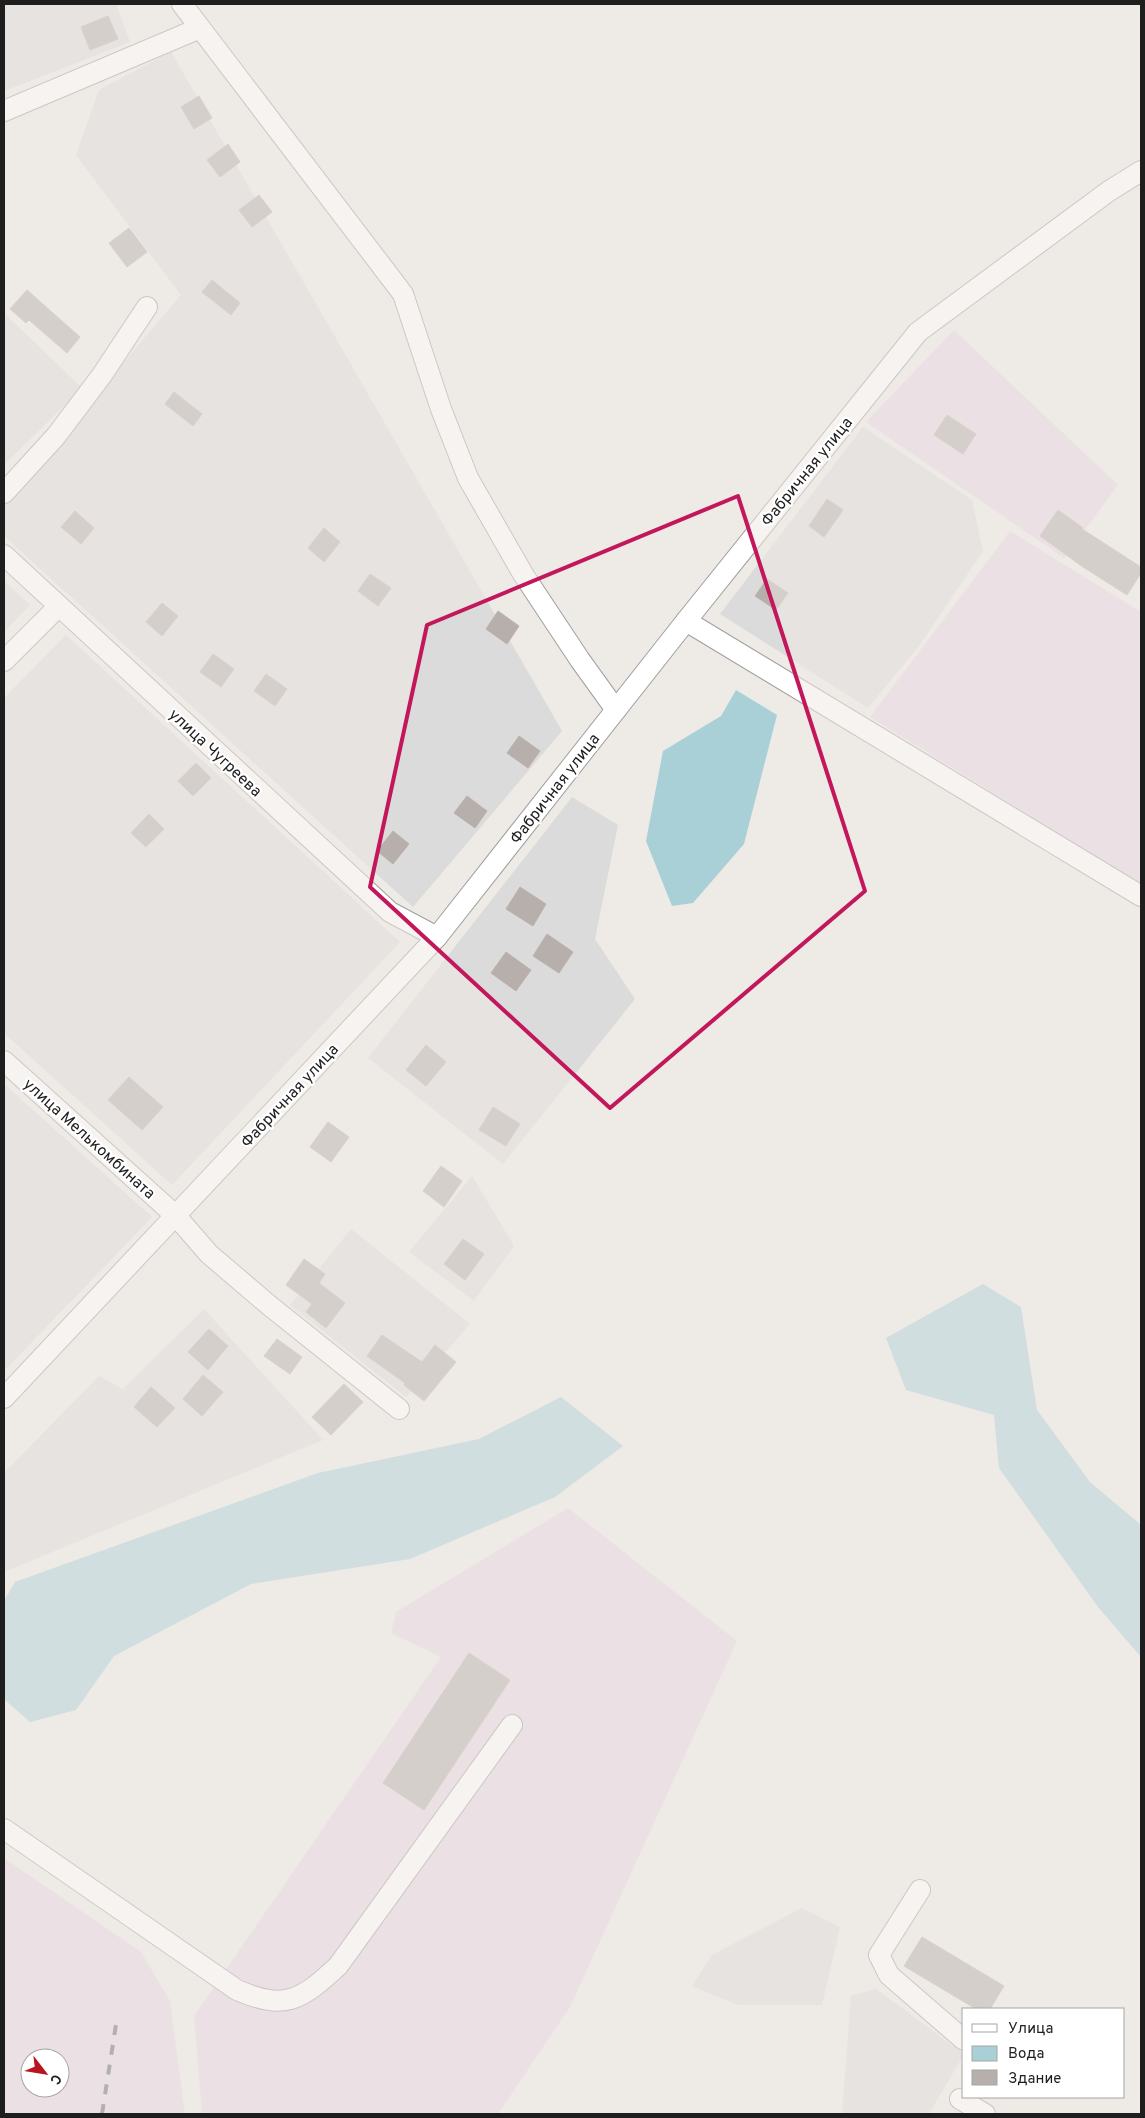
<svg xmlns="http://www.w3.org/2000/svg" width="1145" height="2118" viewBox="0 0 1145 2118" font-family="Overpass,sans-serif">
	<rect width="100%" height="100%" fill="#eeeae5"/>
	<g fill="#dcdbdb">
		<polygon points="4,4 116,4 130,42 4,91"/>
		<polygon points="171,52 562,731 413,907 4,536 4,503 181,295 76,155 99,90"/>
		<polygon points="4,313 82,388 4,465"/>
		<polygon points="863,427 972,500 983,551 919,646 868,708 720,614"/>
		<polygon points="4,581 30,605 4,632"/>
		<polygon points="66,635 400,942 172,1185 4,1033 4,698"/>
		<polygon points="572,797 618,825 595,939 635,999 503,1164 368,1058"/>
		<polygon points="4,1084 152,1217 4,1371"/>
		<polygon points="472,1176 514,1246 474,1301 409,1252"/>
		<polygon points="351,1229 470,1324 406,1397 290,1305"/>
		<polygon points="204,1309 323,1440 4,1572 4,1473 99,1376 123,1389"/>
		<polygon points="802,1908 840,1927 822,2005 738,2005 692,1986 712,1955"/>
		<polygon points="876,1989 964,2054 929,2114 842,2114 851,1996"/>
	</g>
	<g fill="#e6d8e5" fill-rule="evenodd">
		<polygon points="954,330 1118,485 1064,558 866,422"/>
		<polygon points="1010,531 1141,612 1141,884 870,717"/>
		<polygon points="568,1508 737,1641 570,2007 498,2114 202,2114 194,2016 441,1657 391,1633 396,1612"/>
		<path d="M4,1858L141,1952L170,2001L185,2114H4ZM30,2058H60V2088H30Z"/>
	</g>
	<g fill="#aad0d7">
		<polygon points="736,690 777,715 744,844 693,903 672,906 646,841 663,751 721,716"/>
		<polygon points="983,1284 1021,1307 1037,1410 1090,1482 1141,1525 1141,1657 1098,1607 999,1468 994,1415 906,1390 886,1338"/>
		<polygon points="561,1397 623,1446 555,1497 410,1559 251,1584 114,1656 76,1710 30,1722 4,1699 4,1601 15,1582 318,1473 479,1439"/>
	</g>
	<g fill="#b7afab" stroke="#beb1a9">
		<polygon points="108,16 118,39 90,50 81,27"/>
		<polygon points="199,96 212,118 194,129 181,107"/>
		<polygon points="228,144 240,162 220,177 207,160"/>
		<polygon points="259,195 272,212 252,227 239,210"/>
		<polygon points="129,228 147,252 127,267 109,243"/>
		<polygon points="212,280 240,303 231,315 202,292"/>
		<polygon points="27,290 80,337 67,353 29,320 26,323 10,309"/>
		<polygon points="174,392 202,414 193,426 165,404"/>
		<polygon points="947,415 976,434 963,454 934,435"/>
		<polygon points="827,499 843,510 824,537 809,526"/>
		<polygon points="1058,510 1083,528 1082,529 1141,567 1141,573 1127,595 1083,567 1040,536"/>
		<polygon points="75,511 94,528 81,544 61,527"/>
		<polygon points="324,528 340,542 324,562 308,548"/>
		<polygon points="370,574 391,588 378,606 358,591"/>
		<polygon points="767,579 788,593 776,610 755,596"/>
		<polygon points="162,603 178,616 162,636 146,622"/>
		<polygon points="498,611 519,626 507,644 486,629"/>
		<polygon points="213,654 234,669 221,687 200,672"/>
		<polygon points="266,674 287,689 275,706 254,691"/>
		<polygon points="519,736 540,751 528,768 507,753"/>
		<polygon points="196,763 211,778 193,796 178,781"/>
		<polygon points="467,796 487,811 475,828 454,813"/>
		<polygon points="149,814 164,829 146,847 131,833"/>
		<polygon points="393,831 409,844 393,864 377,851"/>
		<polygon points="520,887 546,904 533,926 506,909"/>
		<polygon points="547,934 573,952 559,973 533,956"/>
		<polygon points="506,952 531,970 516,991 491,973"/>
		<polygon points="426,1045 446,1062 426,1086 406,1070"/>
		<polygon points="129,1077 163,1107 142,1130 108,1100"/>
		<polygon points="493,1107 520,1124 506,1146 479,1130"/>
		<polygon points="328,1122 349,1137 331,1162 310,1147"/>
		<polygon points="441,1166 462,1181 444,1207 423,1191"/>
		<polygon points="463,1239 484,1254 465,1280 444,1264"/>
		<polygon points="304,1259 325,1274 319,1283 345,1303 326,1328 306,1312 312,1304 286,1285"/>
		<polygon points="209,1329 228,1346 208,1370 188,1352"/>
		<polygon points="382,1335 422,1362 435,1345 456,1362 424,1401 404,1385 405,1383 367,1356"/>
		<polygon points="277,1339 302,1357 290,1374 264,1356"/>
		<polygon points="203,1375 223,1392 202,1416 183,1399"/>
		<polygon points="344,1384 363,1402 331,1435 312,1417"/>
		<polygon points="151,1387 175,1408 157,1427 134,1407"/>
		<polygon points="469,1653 510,1680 424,1810 383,1783"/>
		<polygon points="922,1937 1004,1986 990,2009 976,2009 904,1966"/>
	</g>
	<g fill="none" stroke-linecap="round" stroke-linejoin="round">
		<defs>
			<g id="minor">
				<polyline points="182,4 403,294 441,409 468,478 523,574 580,660 616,710"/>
				<polyline points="4,111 200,28"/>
				<polyline points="4,493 56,436 102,375 147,307"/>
				<polyline points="4,555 390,912 437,937"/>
				<polyline points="686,621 1141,896"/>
				<polyline points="4,661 59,606"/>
				<polyline points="4,1061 176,1216 209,1254 270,1306 399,1409"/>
				<polyline points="4,1398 437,937 686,621 918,332 1109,191 1141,171"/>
				<path d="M4,1829L237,1990C286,2011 301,2000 338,1966L512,1725"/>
				<polyline points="920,1890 879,1955 889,1975 964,2040"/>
				<polyline points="960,2099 985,2114"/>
			</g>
		</defs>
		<use href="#minor" stroke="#9f9f9f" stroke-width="22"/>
		<use href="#minor" stroke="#fff" stroke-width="20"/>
		<polyline stroke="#6c6c6c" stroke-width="4" stroke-dasharray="10 10" stroke-linecap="butt" points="102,2114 117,2018"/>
	</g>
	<path d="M0 0H1145V2118H0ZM738,496L865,891L610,1108L370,887L427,625Z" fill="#eeeae5" fill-opacity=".55" fill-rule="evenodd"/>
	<path fill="none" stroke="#c2185b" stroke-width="4" stroke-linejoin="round" d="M738,496L865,891L610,1108L370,887L427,625Z"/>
	<g text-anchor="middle" stroke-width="4.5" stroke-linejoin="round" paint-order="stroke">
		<g font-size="16" fill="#1e1e1e" stroke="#fff">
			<text transform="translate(806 471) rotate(-51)" y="6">Фабричная улица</text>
			<text transform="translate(216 752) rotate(43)" y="6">улица Чугреева</text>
			<text transform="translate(554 788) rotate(-52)" y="6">Фабричная улица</text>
			<text transform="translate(289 1095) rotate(-47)" y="6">Фабричная улица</text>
			<text transform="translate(90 1138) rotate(42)" y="6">улица Мелькомбината</text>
		</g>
	</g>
	<rect width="1145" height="2118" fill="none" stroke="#1e1e1e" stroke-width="10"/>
	<rect x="962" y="2008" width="162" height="90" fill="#ffffff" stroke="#a5a5a5"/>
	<rect x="972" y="2024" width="25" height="8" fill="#ffffff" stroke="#a5a5a5"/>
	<text x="1008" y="2033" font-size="15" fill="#1e1e1e">Улица</text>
	<rect x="972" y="2046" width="25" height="15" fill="#aad0d7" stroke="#a5a5a5"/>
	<text x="1008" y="2058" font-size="15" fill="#1e1e1e">Вода</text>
	<rect x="972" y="2070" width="25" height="15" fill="#b7afab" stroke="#a5a5a5"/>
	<text x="1008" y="2083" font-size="15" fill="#1e1e1e">Здание</text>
	<g transform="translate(45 2073) rotate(121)"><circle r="24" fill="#ffffff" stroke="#a5a5a5"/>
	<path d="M0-4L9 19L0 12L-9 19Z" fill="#b71520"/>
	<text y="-8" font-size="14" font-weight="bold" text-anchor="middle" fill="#1e1e1e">С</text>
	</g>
</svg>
